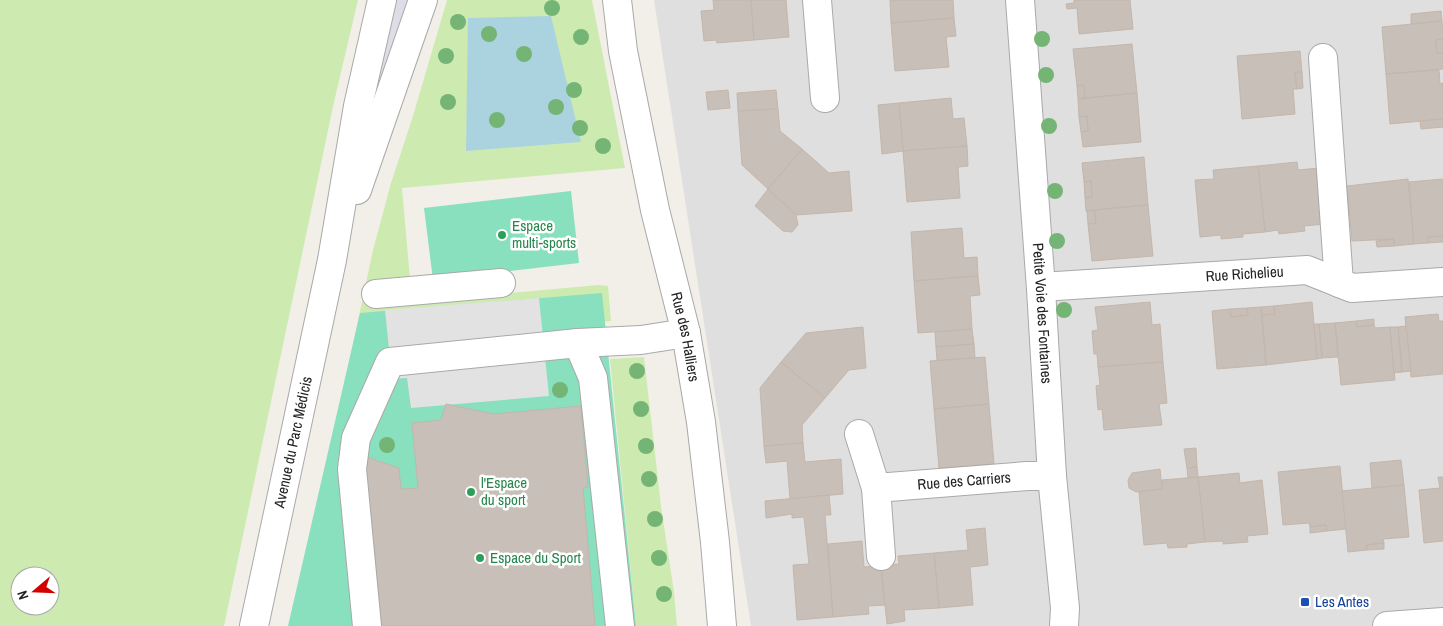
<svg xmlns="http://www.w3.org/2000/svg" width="1443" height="626" viewBox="0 0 1443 626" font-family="'Archivo Narrow',sans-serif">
	<rect width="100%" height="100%" fill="#f2efe9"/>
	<polygon fill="#e0dfdf" points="654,0 1443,0 1443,626 751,626"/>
	<g fill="#cdebb0" fill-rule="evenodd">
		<path d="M0,0H358L334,102L224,626H0ZM20,576H50V606H20Z"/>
		<polygon points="447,0 592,0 625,168 402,188 412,302 598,285 608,286 611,321 542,328 293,626 373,250 391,183 413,116"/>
		<polygon points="644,357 661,506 674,592 677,626 636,626 610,359"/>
	</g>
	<g fill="#88e0be">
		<polygon points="571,191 579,263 433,280 424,208"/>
		<polygon points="602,293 636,626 288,626 360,313"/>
	</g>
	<polygon fill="#e2e2e2" points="539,298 549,396 411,408 407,378 392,379 385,310"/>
	<polygon fill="#dddde8" points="393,0 410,0 381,82 377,83 375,79"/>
	<polygon fill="#aad3df" points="551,16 581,142 466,151 468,18"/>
	<g fill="#c7bfb8" stroke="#c4b6ab">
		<polygon points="713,0 751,0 754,40 717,43 716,40 704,41 701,11 714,10"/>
		<polygon points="751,0 786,0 789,37 754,40"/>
		<polygon points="890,0 953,0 954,18 891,23"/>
		<polygon points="1074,0 1130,0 1133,29 1079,34 1077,8 1067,9 1066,4 1074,3"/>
		<polygon points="1441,11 1442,21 1411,24 1411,14"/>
		<polygon points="954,18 956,36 946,37 949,67 895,71 891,23"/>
		<polygon points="1442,21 1443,39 1436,40 1437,53 1443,53 1443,69 1386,74 1382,27"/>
		<polygon points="1443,39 1443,53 1437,53 1436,40"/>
		<polygon points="1132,44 1137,93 1085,98 1084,85 1077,86 1073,49"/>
		<polygon points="1300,51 1302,72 1295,72 1297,89 1293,89 1295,114 1242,119 1237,56"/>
		<polygon points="1439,70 1440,84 1443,83 1443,119 1390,124 1386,74"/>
		<polygon points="1295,72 1302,72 1303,88 1297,89"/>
		<polygon points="1084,85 1085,98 1078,99 1077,86"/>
		<polygon points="728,90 730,108 708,110 706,92"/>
		<polygon points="776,90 778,109 738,111 737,93"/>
		<polygon points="1137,93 1141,142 1083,147 1081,132 1088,131 1087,116 1079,117 1078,99"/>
		<polygon points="951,98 953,119 964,118 967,146 903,151 899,103"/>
		<polygon points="899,103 903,151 882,154 878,105"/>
		<polygon points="778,109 780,131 802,149 768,189 742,165 738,111"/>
		<polygon points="1087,116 1088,131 1081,132 1079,117"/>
		<polygon points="1443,119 1443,127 1421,129 1420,121"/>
		<polygon points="967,146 968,166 958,167 960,198 907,202 903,151"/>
		<polygon points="802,149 829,173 849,171 852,211 796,215 768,189"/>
		<polygon points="1144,157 1148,205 1086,211 1085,198 1092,197 1091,181 1084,182 1082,163"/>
		<polygon points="1297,162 1298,170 1319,168 1325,224 1304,226 1305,231 1279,234 1278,230 1265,232 1258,166"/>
		<polygon points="1258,166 1265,232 1243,234 1243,237 1221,239 1221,235 1200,237 1195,180 1214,179 1213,170"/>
		<polygon points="1408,179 1414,244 1394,246 1394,239 1352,241 1347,186"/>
		<polygon points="1443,179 1443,236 1428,237 1428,243 1414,244 1409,182"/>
		<polygon points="1091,181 1092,197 1085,198 1084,182"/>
		<polygon points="768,189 796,215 798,225 792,232 783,231 755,206"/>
		<polygon points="1148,205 1153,256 1092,261 1088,224 1096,223 1094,210"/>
		<polygon points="1094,210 1096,223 1088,224 1087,211"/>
		<polygon points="962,228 964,258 977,257 978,276 914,281 911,232"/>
		<polygon points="1443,236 1443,242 1428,243 1428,237"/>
		<polygon points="1394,239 1394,246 1377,247 1376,241"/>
		<polygon points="978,276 980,295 970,296 972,329 918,333 914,281"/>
		<polygon points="1150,302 1152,325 1160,324 1163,362 1098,367 1097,354 1094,354 1092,331 1098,330 1095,307"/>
		<polygon points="1312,302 1317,359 1266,365 1262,315 1275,314 1274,306"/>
		<polygon points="1274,306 1275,314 1262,315 1261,307"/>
		<polygon points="1261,307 1266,365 1217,369 1212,311 1230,309 1231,317 1248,315 1247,308"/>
		<polygon points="1247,308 1248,315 1231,317 1230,309"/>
		<polygon points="1438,314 1439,321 1443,321 1443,374 1411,377 1405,317"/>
		<polygon points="1374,319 1374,325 1357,327 1356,321"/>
		<polygon points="1356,321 1357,327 1374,325 1375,328 1390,327 1395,380 1341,385 1335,323"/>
		<polygon points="1335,323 1338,357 1322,358 1319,324"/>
		<polygon points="1314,324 1319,324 1322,358 1317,359"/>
		<polygon points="1406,326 1411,371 1402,372 1398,327"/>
		<polygon points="863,327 866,368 849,370 825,398 781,362 806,333"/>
		<polygon points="1390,327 1398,327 1402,372 1394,373"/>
		<polygon points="972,329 974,344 936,347 935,332"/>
		<polygon points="974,344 975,358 937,361 936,347"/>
		<polygon points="985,357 989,404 934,409 930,361"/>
		<polygon points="781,362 825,398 802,425 803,443 764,446 760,388"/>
		<polygon points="1163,362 1167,403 1159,404 1162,425 1104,430 1102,409 1098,410 1096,386 1100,385 1098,367"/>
		<polygon points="446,404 494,414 581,406 588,487 583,488 595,626 378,626 363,456 399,468 401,489 418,488 412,423 441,420"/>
		<polygon points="989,404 994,464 939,468 934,409"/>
		<polygon points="803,443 805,462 841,459 843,494 790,499 787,461 766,463 764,446"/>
		<polygon points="1196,448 1197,467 1187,468 1184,449"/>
		<polygon points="1401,460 1404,485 1372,488 1370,463"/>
		<polygon points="1340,466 1346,529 1327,531 1326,525 1310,527 1309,523 1283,525 1278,472"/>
		<polygon points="1197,467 1198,477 1188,478 1187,468"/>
		<polygon points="1160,469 1162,489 1136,492 1129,488 1128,480 1132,473"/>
		<polygon points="1239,473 1240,483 1262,480 1268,534 1247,536 1248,542 1223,544 1223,541 1205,542 1198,477"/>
		<polygon points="1198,477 1205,542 1187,544 1187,547 1168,548 1167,543 1144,545 1139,492 1162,489 1162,480"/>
		<polygon points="1438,477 1443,477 1443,541 1424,543 1419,490 1440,488"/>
		<polygon points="1404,485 1409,537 1383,539 1384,543 1367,545 1367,550 1348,552 1342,491"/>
		<polygon points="829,495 831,515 825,515 833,617 797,620 793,565 809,564 804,517 792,518 792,514 766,518 765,501"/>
		<polygon points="1326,525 1327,531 1310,533 1310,527"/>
		<polygon points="985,528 988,565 970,567 973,605 939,608 934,553 968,550 966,530"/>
		<polygon points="862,541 864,567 881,566 885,605 868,606 869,614 833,617 828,544"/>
		<polygon points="1384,543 1384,549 1367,550 1367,545"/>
		<polygon points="934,553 939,608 904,610 905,621 887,624 881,566 899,564 898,556"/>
	</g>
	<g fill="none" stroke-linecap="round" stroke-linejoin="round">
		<defs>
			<g id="minor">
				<path id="s1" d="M617,0L623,51L655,210L686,333L701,422L715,542L722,626"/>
				<polyline points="817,0 825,98"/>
				<path id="s2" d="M1020,0L1041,289L1052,476L1065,608L1064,626"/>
				<polyline points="1323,58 1339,283"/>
				<polyline points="357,190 423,0"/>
				<path id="s3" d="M1041,287L1307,270L1352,288L1443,282"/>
				<polyline points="376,294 501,283"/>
				<polyline points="578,343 593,378 620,626"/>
				<path id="s4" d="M859,434L876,488L1027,476H1052"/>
				<polyline points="876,488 881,556"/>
				<path id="s5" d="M254,626L332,260L358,106L382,0"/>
				<polyline points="367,626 352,469 356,438 390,362 578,343 641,340 686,333"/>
				<polyline points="1387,626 1443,622"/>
			</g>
		</defs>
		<use href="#minor" stroke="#a9a9a9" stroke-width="30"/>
		<use href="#minor" stroke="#fff" stroke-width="28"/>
	</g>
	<g fill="#74b475">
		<circle cx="552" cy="8" r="8"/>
		<circle cx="458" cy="22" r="8"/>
		<circle cx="489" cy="34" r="8"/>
		<circle cx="581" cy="37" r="8"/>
		<circle cx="1042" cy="39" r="8"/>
		<circle cx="524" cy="54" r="8"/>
		<circle cx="446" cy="56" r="8"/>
		<circle cx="1046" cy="75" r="8"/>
		<circle cx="574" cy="90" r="8"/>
		<circle cx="448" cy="102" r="8"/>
		<circle cx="556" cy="107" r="8"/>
		<circle cx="497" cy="120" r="8"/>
		<circle cx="1049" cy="126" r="8"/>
		<circle cx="580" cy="128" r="8"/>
		<circle cx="603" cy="146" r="8"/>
		<circle cx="1055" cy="191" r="8"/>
		<circle cx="1057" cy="241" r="8"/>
		<circle cx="1064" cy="310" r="8"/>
		<circle cx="637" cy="371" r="8"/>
		<circle cx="560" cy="390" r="8"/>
		<circle cx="641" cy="409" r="8"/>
		<circle cx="387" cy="445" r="8"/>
		<circle cx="646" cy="446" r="8"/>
		<circle cx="649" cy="479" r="8"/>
		<circle cx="655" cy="519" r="8"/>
		<circle cx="659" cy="558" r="8"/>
		<circle cx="664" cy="594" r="8"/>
	</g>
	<g fill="#2e9e5b" stroke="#fff" stroke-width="2">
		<circle cx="502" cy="235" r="5"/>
		<circle cx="471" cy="492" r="5"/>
		<circle cx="480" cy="558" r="5"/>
	</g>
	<rect fill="#1a4fb4" stroke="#fff" stroke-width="2" x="1300" y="597" width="10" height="10" rx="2.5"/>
	<g text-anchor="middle" stroke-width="5" stroke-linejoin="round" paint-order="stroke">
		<g font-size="15" fill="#27864d" stroke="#fff" text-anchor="start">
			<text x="512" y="231">Espace<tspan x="512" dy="17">multi-sports</tspan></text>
			<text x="481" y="488">l'Espace<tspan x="481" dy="17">du sport</tspan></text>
			<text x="490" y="563">Espace du Sport</text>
		</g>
		<g font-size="15" fill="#222" stroke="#fff">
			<text dy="5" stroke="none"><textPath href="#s3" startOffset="204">Rue Richelieu</textPath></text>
			<text dy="5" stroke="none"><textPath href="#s2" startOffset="314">Petite Voie des Fontaines</textPath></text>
			<text dy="5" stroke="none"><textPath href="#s1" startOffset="344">Rue des Halliers</textPath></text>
			<text dy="5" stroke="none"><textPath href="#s5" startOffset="188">Avenue du Parc Médicis</textPath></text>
			<text dy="5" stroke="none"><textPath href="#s4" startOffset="145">Rue des Carriers</textPath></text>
		</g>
		<g font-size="15" fill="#164399" stroke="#fff" text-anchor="start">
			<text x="1315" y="607">Les Antes</text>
		</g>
	</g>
	<g transform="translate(35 591) rotate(251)"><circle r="24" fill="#ffffff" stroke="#a7a7a7"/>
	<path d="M0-4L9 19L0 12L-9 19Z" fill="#d40000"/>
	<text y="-8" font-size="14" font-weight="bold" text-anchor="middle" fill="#222222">N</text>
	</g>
</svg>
